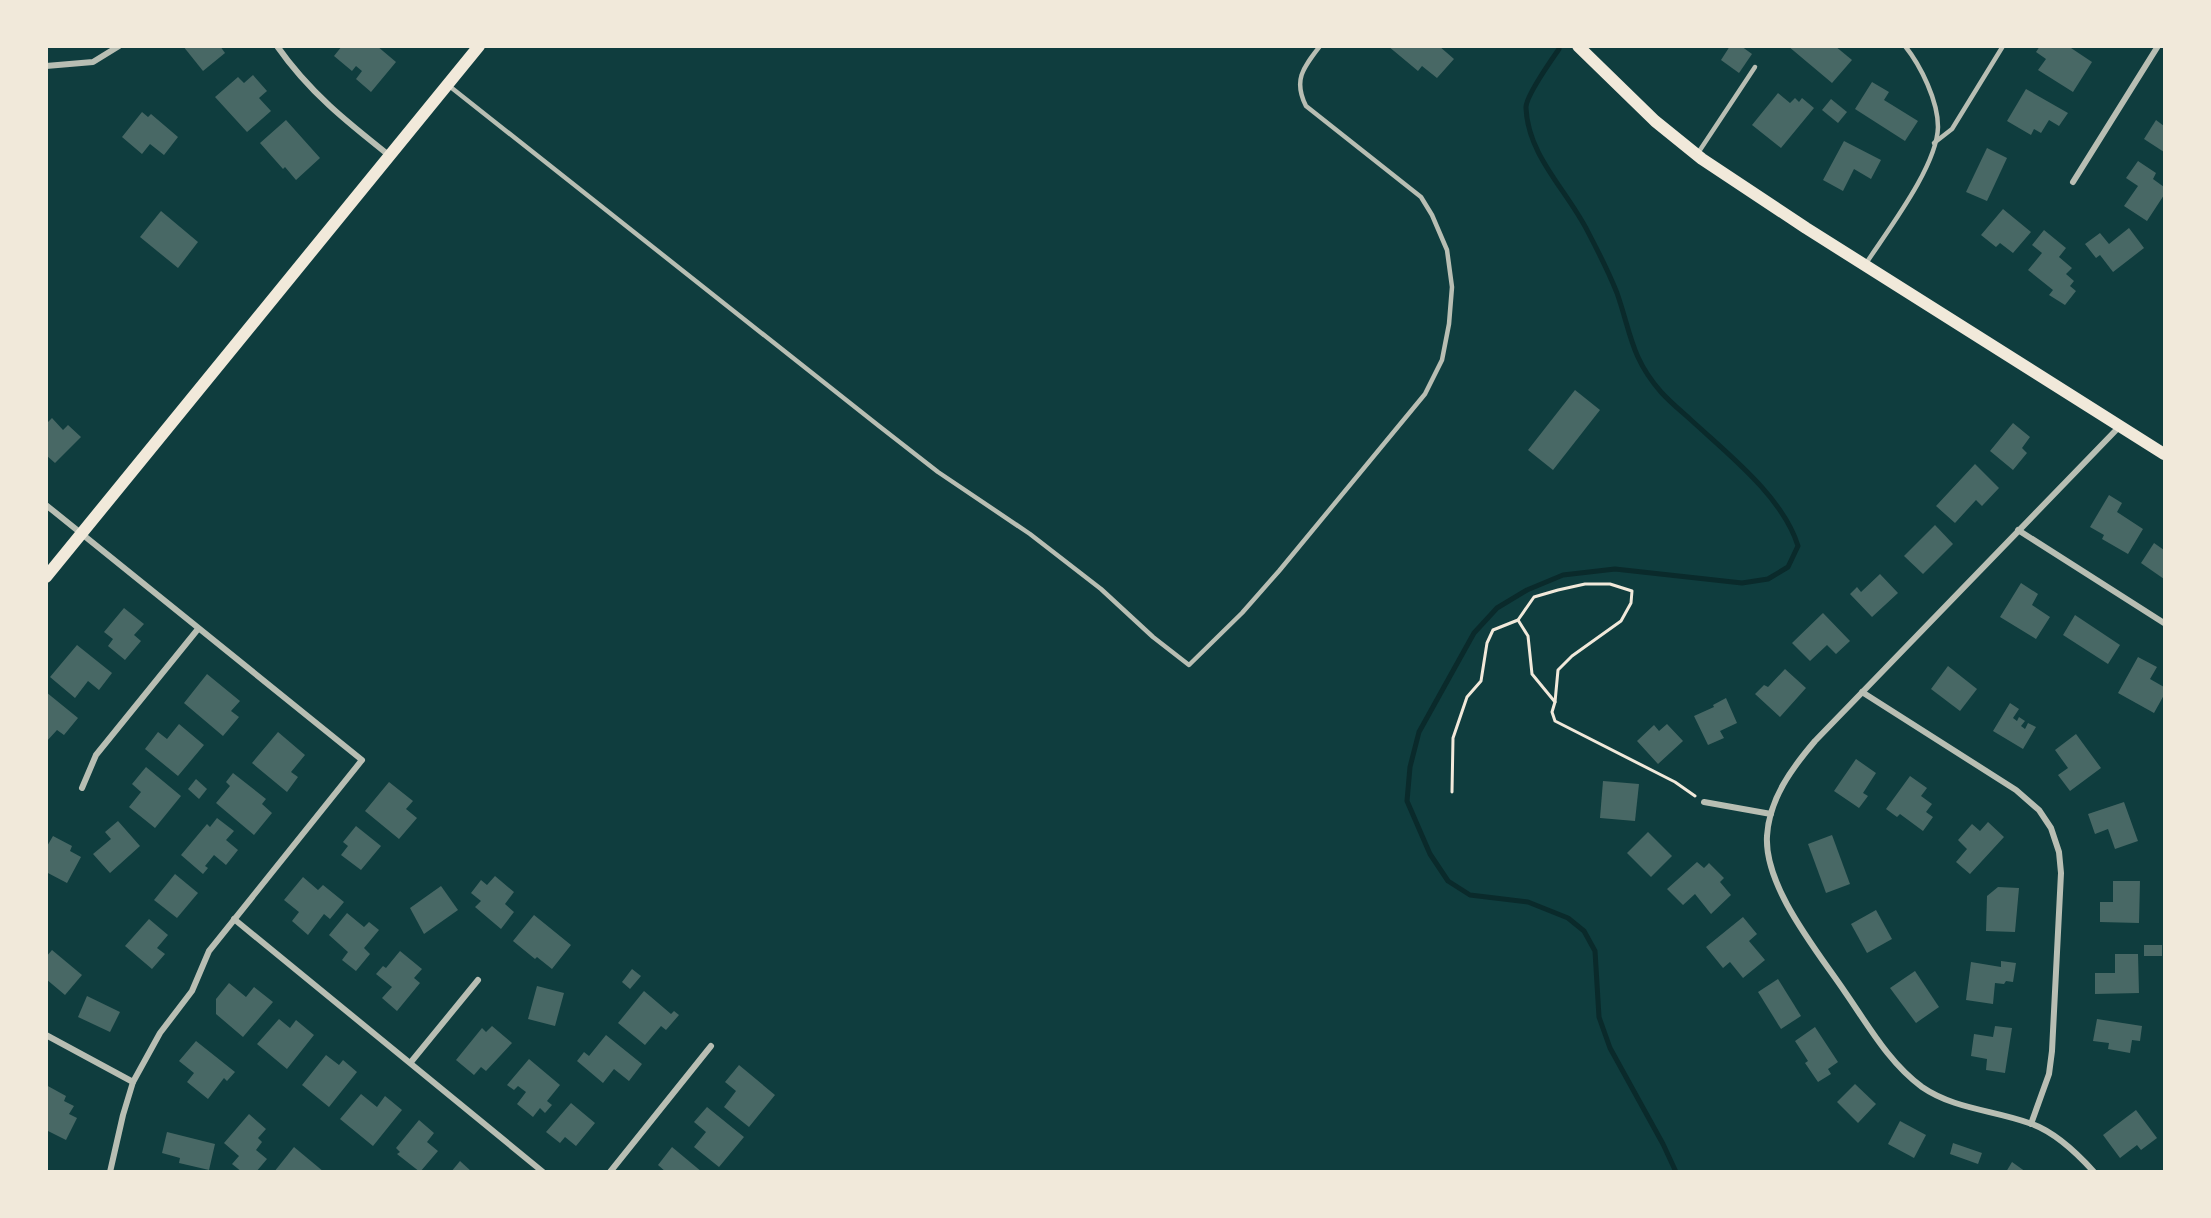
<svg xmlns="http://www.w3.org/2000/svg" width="2211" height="1218" viewBox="0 0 2211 1218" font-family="Lora,serif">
	<rect width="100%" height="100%" fill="#0f3d3e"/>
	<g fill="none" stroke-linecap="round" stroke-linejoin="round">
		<path stroke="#0a2a2b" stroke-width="5" d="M1559,49C1552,59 1525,98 1526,108C1528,156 1567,190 1588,232C1598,251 1609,273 1617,293C1631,333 1631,358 1661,392C1670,402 1681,411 1691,420C1728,454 1783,497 1798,546L1788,567L1768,579L1742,583L1615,569L1563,575L1527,590L1497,608L1474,633L1419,732L1410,767L1407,801L1430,854L1448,881L1470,895L1528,902L1568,918L1584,931L1595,951L1599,1017L1610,1048L1663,1144L1676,1172"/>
	</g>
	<g fill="#486865">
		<polygon points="183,46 220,46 225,53 203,71"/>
		<polygon points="342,46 377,46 396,62 371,92 356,79 362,71 356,66 352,71 334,56"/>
		<polygon points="1388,46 1439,46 1454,59 1437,78 1422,66 1418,71"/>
		<polygon points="1730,46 1741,46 1752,54 1739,73 1721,60"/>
		<polygon points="1788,46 1835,46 1852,60 1832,83"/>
		<polygon points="2040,46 2068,46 2092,62 2073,92 2038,70 2046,59 2036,52"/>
		<polygon points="253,75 267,91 259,98 271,111 247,132 215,97 238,77 244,83"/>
		<polygon points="1872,82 1889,92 1884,100 1918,121 1905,141 1855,109"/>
		<polygon points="2026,89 2068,113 2059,126 2049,120 2041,133 2034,129 2031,135 2007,121"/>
		<polygon points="1778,93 1790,103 1795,98 1799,102 1802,98 1814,108 1781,148 1752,125"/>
		<polygon points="1831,99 1847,112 1838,123 1822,110"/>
		<polygon points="142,112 148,117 151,114 178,137 164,155 150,144 142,154 122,137"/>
		<polygon points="286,120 320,158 296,180 285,167 283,169 260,143"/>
		<polygon points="2156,120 2164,126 2164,152 2144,139"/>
		<polygon points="1844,141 1881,160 1871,179 1854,169 1843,191 1823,180"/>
		<polygon points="1987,148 2007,158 1987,201 1966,192"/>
		<polygon points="2138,161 2156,173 2153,179 2164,187 2164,195 2147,221 2124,206 2138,186 2126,178"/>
		<polygon points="2003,209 2031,232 2013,253 2000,243 1996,247 1981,235"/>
		<polygon points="161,211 198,242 178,268 140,237"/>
		<polygon points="2129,228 2144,248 2113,272 2100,255 2096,258 2085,244 2100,233 2109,244"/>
		<polygon points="2044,230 2066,248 2059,257 2072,268 2066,274 2074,281 2070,286 2076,291 2065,305 2049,295 2053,290 2028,270 2042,253 2032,245"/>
		<polygon points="1575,390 1600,410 1553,470 1528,450"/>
		<polygon points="52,418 63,430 68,425 81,437 55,463 46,455 46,424"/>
		<polygon points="2013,423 2030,437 2022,448 2027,453 2013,470 1990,451"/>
		<polygon points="1975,464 1999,488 1982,506 1976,500 1955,523 1936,506"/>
		<polygon points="2109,495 2122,503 2117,512 2143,529 2128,554 2102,539 2104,535 2090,527"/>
		<polygon points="1935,525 1953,544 1923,574 1904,556"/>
		<polygon points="2154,543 2164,550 2164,579 2141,563"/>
		<polygon points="1880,574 1898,593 1872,617 1850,594 1857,587 1861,592"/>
		<polygon points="2021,583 2038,594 2032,605 2050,617 2036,639 2000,617"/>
		<polygon points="124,608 144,624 134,635 141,641 125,660 108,646 113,639 104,632"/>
		<polygon points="1823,613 1850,641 1836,654 1827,645 1810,661 1792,643"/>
		<polygon points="2075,615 2120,645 2108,664 2063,635"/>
		<polygon points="77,645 112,673 99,690 88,681 75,698 50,677"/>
		<polygon points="2138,657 2157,667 2150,679 2164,687 2164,695 2154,713 2118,693"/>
		<polygon points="1948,666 1977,689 1960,711 1931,689"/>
		<polygon points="1785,669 1806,688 1780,717 1755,694 1764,685 1768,687"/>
		<polygon points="207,674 240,701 231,711 239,717 223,736 184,703"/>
		<polygon points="46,692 78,718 64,735 57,730 46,742"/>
		<polygon points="1726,698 1737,723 1720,731 1724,738 1708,745 1694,716 1714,707 1713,705"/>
		<polygon points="2010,703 2019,709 2013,718 2017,721 2019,717 2025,721 2021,726 2025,729 2028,723 2036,727 2023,749 1993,731"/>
		<polygon points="179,724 204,745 178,776 145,749 158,732 167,739"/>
		<polygon points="1667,724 1683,741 1658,764 1637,741 1654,725 1659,731"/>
		<polygon points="278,732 305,755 291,772 298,777 287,792 252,763"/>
		<polygon points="2076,734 2101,768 2070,791 2058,775 2068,768 2055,750"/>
		<polygon points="1856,759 1876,773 1863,793 1868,796 1859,808 1834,791"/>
		<polygon points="146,767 181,796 155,828 129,807 141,792 132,784"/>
		<polygon points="233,773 266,799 262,804 272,813 254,835 216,803 230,786 226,782"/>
		<polygon points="1910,776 1927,788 1921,796 1932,804 1926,812 1933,817 1923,831 1900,814 1897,817 1886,809"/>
		<polygon points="196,779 207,789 199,799 188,789"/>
		<polygon points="1603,781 1639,784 1635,821 1600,818"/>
		<polygon points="389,782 413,801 406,809 417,818 399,839 365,811"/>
		<polygon points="2124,802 2138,841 2115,849 2108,829 2095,834 2088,814"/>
		<polygon points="217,818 234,831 226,840 238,850 226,865 214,855 205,866 208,868 203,874 181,855 207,824 210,827"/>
		<polygon points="118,821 140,846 110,873 93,854 111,839 105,832"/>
		<polygon points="1988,822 2004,837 1970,874 1956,862 1967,849 1958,840 1972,824 1980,831"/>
		<polygon points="356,826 381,846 361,870 341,855 348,846 343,842"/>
		<polygon points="1648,832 1672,856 1651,877 1627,853"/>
		<polygon points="1832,835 1850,884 1826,893 1808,844"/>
		<polygon points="53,836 72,846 70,851 81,857 67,883 46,872 46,848"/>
		<polygon points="1697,862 1704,868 1709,863 1724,878 1720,882 1731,895 1711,914 1695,894 1683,905 1667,889"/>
		<polygon points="175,874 198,893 177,918 154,900"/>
		<polygon points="495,876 514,892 505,904 514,912 501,929 475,907 481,901 471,893 481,880 487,885"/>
		<polygon points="303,877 318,890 323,885 344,902 330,919 324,914 308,935 292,921 299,912 284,900"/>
		<polygon points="2113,881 2140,881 2139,923 2100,922 2100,902 2113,902"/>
		<polygon points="441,886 458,910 424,934 410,908"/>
		<polygon points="1998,887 2019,888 2015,932 1986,931 1987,896"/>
		<polygon points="1876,910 1892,939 1867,953 1851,924"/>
		<polygon points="347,913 364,927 369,922 379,930 364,948 370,954 356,971 342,960 348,952 329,935"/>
		<polygon points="534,915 571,945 552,969 537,957 535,959 513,941"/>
		<polygon points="1743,917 1757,934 1749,941 1765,960 1743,978 1730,962 1723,968 1706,947"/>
		<polygon points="149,919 168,935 157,948 165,954 152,969 125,946"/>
		<rect x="2144" y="945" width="18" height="11"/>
		<polygon points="52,950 82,975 65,995 46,979 46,957"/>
		<polygon points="400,951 422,969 414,978 420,983 397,1011 382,998 392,987 376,974 383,966 386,968"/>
		<polygon points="2115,954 2138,954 2139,993 2095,994 2095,973 2115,973"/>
		<polygon points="2001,961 2016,963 2013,982 2006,981 2004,984 1995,983 1993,1004 1966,1000 1971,962 2001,967"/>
		<polygon points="632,969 641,976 630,989 622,982"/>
		<polygon points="1915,971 1939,1007 1916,1023 1890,988"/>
		<polygon points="1778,979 1801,1016 1781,1029 1758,992"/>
		<polygon points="229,983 246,997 254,987 273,1002 243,1037 216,1014 216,999"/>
		<polygon points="537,986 564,993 555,1026 528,1019"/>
		<polygon points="644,991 671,1014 674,1011 679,1015 666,1030 661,1026 645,1045 618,1023"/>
		<polygon points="87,996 120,1012 110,1032 78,1017"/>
		<polygon points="279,1019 290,1028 296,1020 314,1035 287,1069 257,1044"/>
		<polygon points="2097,1019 2142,1026 2140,1041 2132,1040 2130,1053 2108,1049 2109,1043 2093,1041"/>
		<polygon points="492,1026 512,1043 486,1071 481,1067 474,1075 456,1060 482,1028 486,1032"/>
		<polygon points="1995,1026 2012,1028 2005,1073 1986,1070 1987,1059 1971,1056 1974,1034 1993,1037"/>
		<polygon points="1815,1027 1838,1062 1828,1069 1831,1074 1818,1082 1805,1063 1808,1061 1795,1041"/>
		<polygon points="606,1035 642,1064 629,1081 614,1069 603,1083 577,1061 584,1052 589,1056"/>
		<polygon points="196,1041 235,1072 227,1081 224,1078 208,1099 187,1082 194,1073 179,1061"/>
		<polygon points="326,1055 339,1065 343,1060 357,1072 329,1107 302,1085"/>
		<polygon points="529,1059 560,1085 547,1101 552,1105 545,1113 540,1108 533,1117 517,1104 526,1092 518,1086 514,1090 507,1085"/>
		<polygon points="739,1065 775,1095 749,1127 724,1107 736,1091 725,1082"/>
		<polygon points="1855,1084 1876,1104 1858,1123 1837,1102"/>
		<polygon points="46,1085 66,1096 64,1101 74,1106 69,1114 77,1118 66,1140 46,1130"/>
		<polygon points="361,1094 377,1107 385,1096 402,1110 373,1146 340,1119"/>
		<polygon points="571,1103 595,1123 576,1146 565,1137 560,1143 546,1132"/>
		<polygon points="707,1107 744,1137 719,1167 694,1147 706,1132 694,1122"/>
		<polygon points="2136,1110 2157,1138 2141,1150 2137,1145 2120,1158 2103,1135"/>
		<polygon points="249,1114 266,1129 258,1138 262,1142 256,1150 267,1159 256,1172 242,1172 232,1164 239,1156 224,1143"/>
		<polygon points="419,1120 434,1133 427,1142 438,1151 420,1172 397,1154 400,1152 396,1148"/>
		<polygon points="1900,1121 1926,1135 1914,1158 1888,1144"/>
		<polygon points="167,1132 215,1144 209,1170 179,1163 180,1158 162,1153"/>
		<polygon points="1953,1143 1982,1153 1978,1164 1950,1154"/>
		<polygon points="294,1147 324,1172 274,1172"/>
		<polygon points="672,1147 702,1172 666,1172 658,1165"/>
		<polygon points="460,1161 472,1172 451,1172"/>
		<polygon points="2012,1162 2026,1172 2006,1172"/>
	</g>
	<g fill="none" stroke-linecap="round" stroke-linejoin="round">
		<g stroke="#f1e9da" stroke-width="3">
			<polyline points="1518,620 1528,636 1532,674 1555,702 1552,712 1555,721 1675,782 1695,796"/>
			<polyline points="1452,792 1453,738 1467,697 1481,681 1487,643 1493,630 1518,620 1534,597 1558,590 1585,584 1610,584 1632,591 1631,603 1621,621 1572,656 1558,670 1555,702"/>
		</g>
		<g stroke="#b8beb3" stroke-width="4.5">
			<path d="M448,85L879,426L938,472L1030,534L1101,589L1153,637L1189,665L1242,613L1279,571L1425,394L1442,360L1449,324L1452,287L1447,250L1432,215L1421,197L1306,106C1293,80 1303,68 1320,46"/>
			<polyline points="1934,143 1952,129 2003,46"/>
			<polyline points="1698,153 1755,67"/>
			<path d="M1865,265C1887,231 1937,167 1938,127C1938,101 1921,66 1905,46"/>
		</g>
		<g stroke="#b8beb3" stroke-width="6">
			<path d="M277,46C309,92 347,122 390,156"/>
			<polyline points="46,66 93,62 119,46"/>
			<polyline points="2073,182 2158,46"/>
			<polyline points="46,505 362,760 209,951 192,991 160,1033 133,1082 123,1115 110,1172"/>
			<polyline points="2018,530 2164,623"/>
			<polyline points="1862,692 2016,790 2039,810 2051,828 2059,852 2061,873 2052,1051 2049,1074 2031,1124"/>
			<polyline points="82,788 96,755 198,629"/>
			<polyline points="1704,802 1771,814"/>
			<polyline points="234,919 543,1172"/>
			<polyline points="46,1035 133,1082"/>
			<polyline points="411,1062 478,980"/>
			<polyline points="610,1172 711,1046"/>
			<path d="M2094,1172C2076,1152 2054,1131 2029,1123C1993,1110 1954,1109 1922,1087C1889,1063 1868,1025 1845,992C1818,952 1764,887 1767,836C1769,799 1792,768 1815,741L2120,426"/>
		</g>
		<g stroke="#f1e9da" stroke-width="12">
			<polyline points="1578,46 1655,121 1702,159 1806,228 2164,454"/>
			<polyline points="46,577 479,46"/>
		</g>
	</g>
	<rect width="2211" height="1218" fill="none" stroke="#f1e9da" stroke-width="96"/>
</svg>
